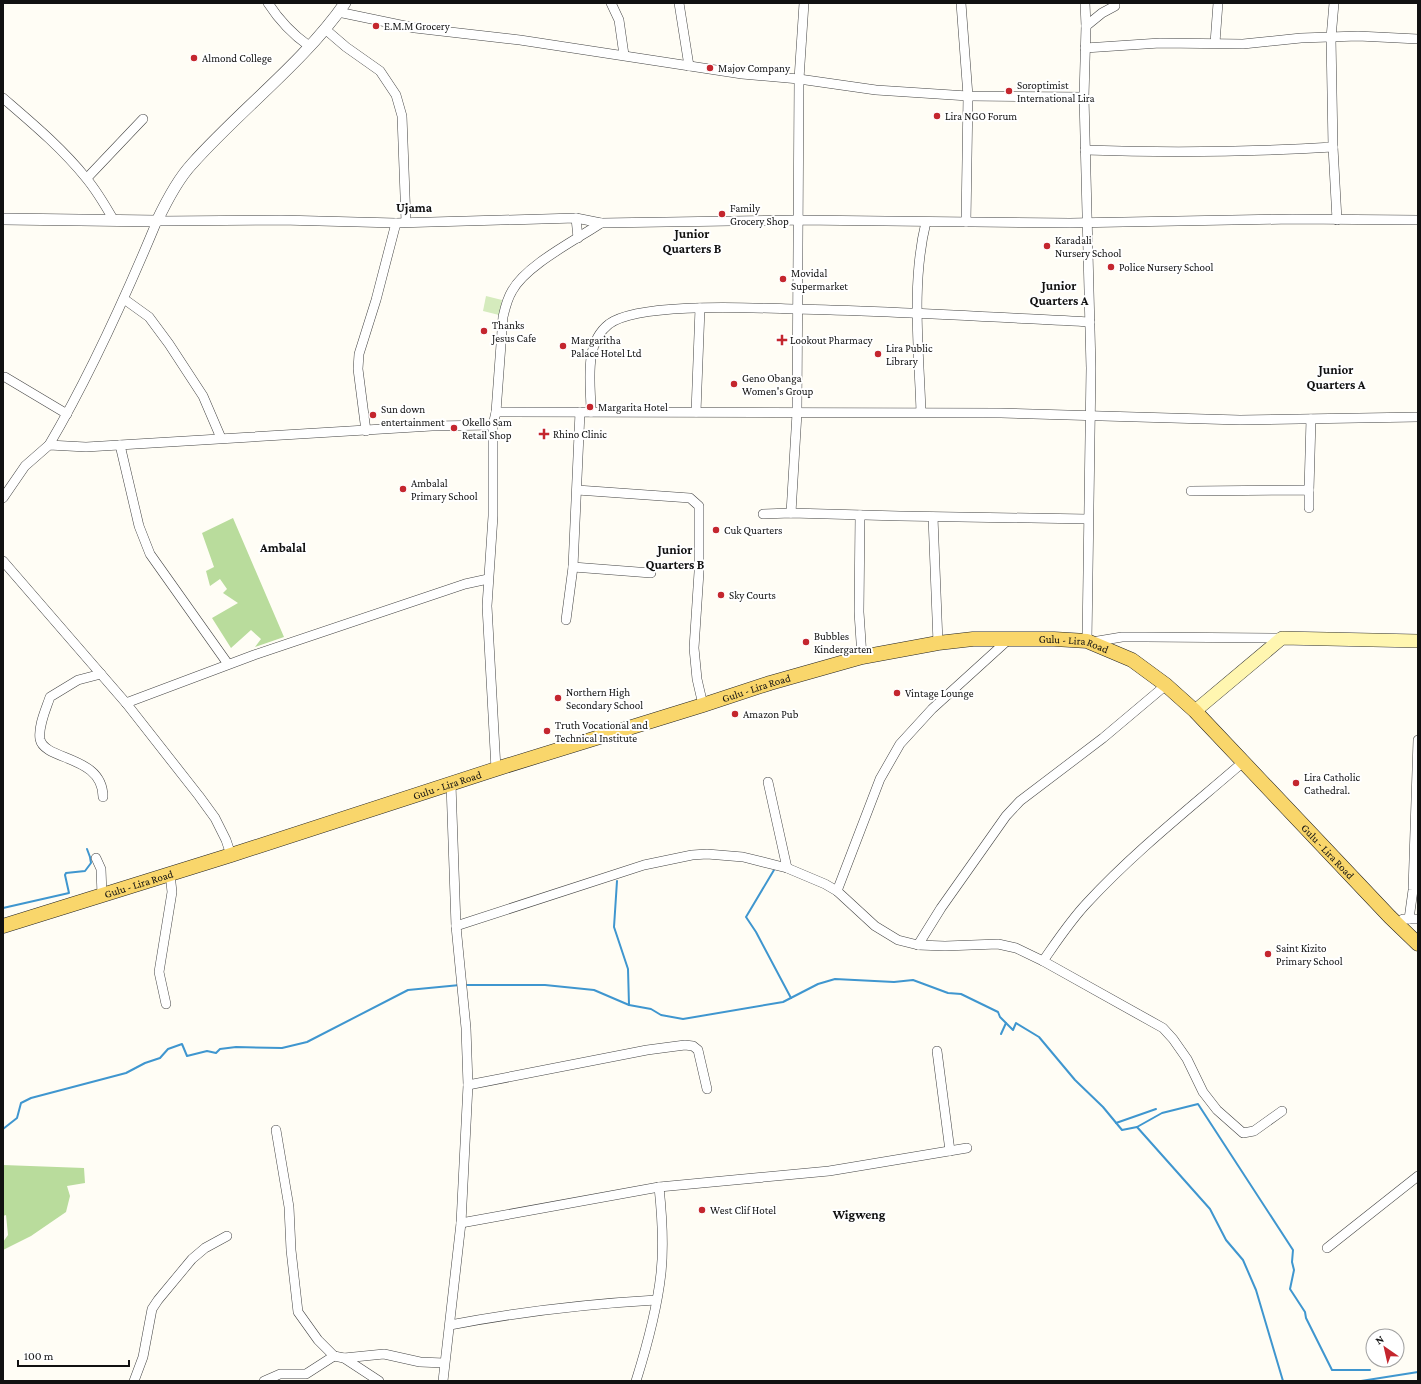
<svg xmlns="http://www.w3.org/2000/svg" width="1421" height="1384" viewBox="0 0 1421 1384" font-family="'Crimson Pro',serif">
	<rect width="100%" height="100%" fill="#fffdf5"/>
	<polygon fill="#d5ebbd" points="486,296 502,300 499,315 483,311"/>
	<g fill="#b9dc9c">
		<polygon points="233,518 284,637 255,647 261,639 251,630 231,648 212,618 238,603 223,593 227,589 220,579 210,586 206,571 214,567 202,533"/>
		<polygon points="3,1165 84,1168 85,1183 67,1186 70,1196 66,1212 31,1236 3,1250 3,1242 8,1235 6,1215 3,1216"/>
	</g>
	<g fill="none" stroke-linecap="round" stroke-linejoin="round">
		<g stroke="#3f96cf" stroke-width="2">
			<polyline points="774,870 746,917 756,932 791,998"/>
			<polyline points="617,881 614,927 628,969 629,1005"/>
			<polyline points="3,908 69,893 65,875 66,873 85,871 91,863 90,857 87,849"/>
			<polyline points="464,985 545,985 594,990 629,1005 651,1009 661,1015 683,1019 783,1002 818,984 835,979 894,982 913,980 948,993 961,994 998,1012 1000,1017 1013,1030 1016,1023 1039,1037 1075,1080 1103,1107 1122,1130 1137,1127 1210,1209 1226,1240 1243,1260 1256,1290 1283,1381"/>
			<polyline points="1001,1034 1006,1023"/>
			<polyline points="1116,1123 1156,1109"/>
			<polyline points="1137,1127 1162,1113 1198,1104 1293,1250 1292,1262 1294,1270 1290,1289 1305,1312 1306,1318 1332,1370 1370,1370"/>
			<polyline points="3,1129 17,1118 21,1103 31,1098 126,1073 145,1063 160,1058 168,1049 182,1044 187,1056 207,1051 216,1053 220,1049 236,1047 282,1048 307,1042 408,990 460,985"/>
			<polyline points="1361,1381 1418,1372"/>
		</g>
		<defs>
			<g id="minor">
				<path d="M268,3C279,20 292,34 309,46"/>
				<polyline points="611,3 619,20 624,55"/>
				<polyline points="679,3 689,66"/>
				<polyline points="961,3 968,96 966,222"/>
				<polyline points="1085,3 1086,26 1084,97 1091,368 1087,641"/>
				<polyline points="338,12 415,28 520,40 742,74 799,79 876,90 968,96 1084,97"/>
				<polyline points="1086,26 1102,13 1115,6"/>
				<polyline points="325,29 346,47 380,71 396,95 402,116 406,222"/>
				<polyline points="1215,43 1218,3"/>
				<polyline points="1085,48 1160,43 1243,44 1301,38 1358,36 1418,39"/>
				<path d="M3,98C32,123 62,148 86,178C96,190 105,205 113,219"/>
				<polyline points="1333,147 1337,220"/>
				<path d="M1085,150C1168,153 1251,152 1333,147L1331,38L1334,3"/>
				<polyline points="87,178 143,119"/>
				<polyline points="576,218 578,238"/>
				<polyline points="124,299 149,317 169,344 203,396 221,438"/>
				<polyline points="5,377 67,414"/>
				<polyline points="496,412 1001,413 1240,420 1418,417"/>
				<path d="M591,412C591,384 583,344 609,324C639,302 754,308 794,309C893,311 991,317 1090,322"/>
				<polyline points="696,412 700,308"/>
				<path d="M921,412C919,350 911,283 926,222"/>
				<polyline points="366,431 358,369 359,354 376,300 396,223"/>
				<path d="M49,445C91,374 125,298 157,221L281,220L396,223L576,218L601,223L798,220L1070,223L1292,219L1418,220"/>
				<polyline points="120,445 139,526 150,554 228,664"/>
				<polyline points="577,490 690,498 699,506 699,572 694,648 697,679 703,705"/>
				<polyline points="1309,490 1311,419"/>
				<polyline points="1191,491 1309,490 1309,508"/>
				<polyline points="3,498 25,466 49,445 86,447 432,426 493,425"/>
				<polyline points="791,513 797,413 799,79 804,3"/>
				<polyline points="763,514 791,513 900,516 1088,519"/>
				<polyline points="860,515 859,612 862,657"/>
				<polyline points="933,517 938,643"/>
				<polyline points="3,561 126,703 199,796 215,818 226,840 231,855"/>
				<polyline points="573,567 651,573"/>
				<polyline points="566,620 573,567 580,412"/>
				<polyline points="1092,642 1122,637 1146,637 1282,638"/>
				<path d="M101,674L78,680L50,697C46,709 38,726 40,739C44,761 103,755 103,797"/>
				<polyline points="126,703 254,655 465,584 488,579"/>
				<path d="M496,769L487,606L493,516V425L496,412L503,317C505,308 507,299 512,291C526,265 576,240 601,223"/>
				<polyline points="768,782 787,868"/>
				<polyline points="96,858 101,869 102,895"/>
				<polyline points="837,891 880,779 900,744 932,709 1008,640"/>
				<polyline points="1403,919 1418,919"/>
				<polyline points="1409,919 1413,890 1418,740"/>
				<polyline points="456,926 644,865 692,855 707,854 743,857 787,868 825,884 837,891 875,926 898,940 918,945 945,946 998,944 1016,948 1043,961 1163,1028 1173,1039 1187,1059 1203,1092 1217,1110 1243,1133 1254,1131 1282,1111"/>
				<polyline points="918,945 941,908 1006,816 1020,801 1103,738 1166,685"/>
				<path d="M1043,961C1057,941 1070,921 1087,903C1134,852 1190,808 1242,763"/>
				<polyline points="166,1004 159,972 172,892 170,874"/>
				<polyline points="937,1051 950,1151"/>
				<polyline points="468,1085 647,1050 685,1045 693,1046 698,1050 707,1089"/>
				<polyline points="276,1130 289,1207 291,1250 298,1312 318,1340 334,1356 344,1358 379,1381"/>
				<polyline points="461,1223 659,1187 829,1171 967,1148"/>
				<polyline points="1327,1248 1418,1176"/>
				<path d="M450,1325C518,1312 586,1304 656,1300"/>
				<polyline points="344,1358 384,1354 420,1362 444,1363"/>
				<polyline points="134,1381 143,1357 152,1309 158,1300 192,1259 205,1248 227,1236"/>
				<polyline points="264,1381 280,1374 306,1374 334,1356"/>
				<polyline points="443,1381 461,1223 468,1085 466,1028 456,926 451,784"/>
				<path d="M636,1381C647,1346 657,1310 661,1273C664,1245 662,1215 659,1187"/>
			</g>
			<path id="tertiary" d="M3,219L157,221C166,202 177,180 192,164C240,110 304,62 345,3"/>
			<polyline id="secondary" points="1195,711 1282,638 1418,641"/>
			<g id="primary">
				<path id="s1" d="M3,926L231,855L496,769L703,705L770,683L862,657L938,643L973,639H1054L1087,641L1132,660L1166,685L1195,711L1390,917L1418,944"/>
			</g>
		</defs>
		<use href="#minor" stroke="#444" stroke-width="10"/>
		<use href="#tertiary" stroke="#444" stroke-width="12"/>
		<use href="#secondary" stroke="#333" stroke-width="14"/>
		<use href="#primary" stroke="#222" stroke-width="15"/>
		<use href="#minor" stroke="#fff" stroke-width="9"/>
		<use href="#tertiary" stroke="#fff" stroke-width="11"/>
		<use href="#secondary" stroke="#fff6b0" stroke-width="13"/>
		<use href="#primary" stroke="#f9d66b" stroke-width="14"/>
	</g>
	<g fill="#c4262e" stroke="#fff" stroke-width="1.5">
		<circle cx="376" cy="26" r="4"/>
		<circle cx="194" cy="58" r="4"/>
		<circle cx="710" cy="68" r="4"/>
		<circle cx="1009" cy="91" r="4"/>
		<circle cx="937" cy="116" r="4"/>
		<circle cx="722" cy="214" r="4"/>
		<circle cx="1047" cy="246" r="4"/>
		<circle cx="1111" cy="267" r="4"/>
		<circle cx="783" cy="279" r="4"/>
		<circle cx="484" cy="331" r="4"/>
		<path d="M780 334h4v4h4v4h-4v4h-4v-4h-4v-4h4z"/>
		<circle cx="563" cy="346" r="4"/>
		<circle cx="878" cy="354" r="4"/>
		<circle cx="734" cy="384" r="4"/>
		<circle cx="590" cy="407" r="4"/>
		<circle cx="373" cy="415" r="4"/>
		<circle cx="454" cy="428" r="4"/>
		<path d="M542 428h4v4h4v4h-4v4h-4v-4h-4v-4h4z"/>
		<circle cx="403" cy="489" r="4"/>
		<circle cx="716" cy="530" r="4"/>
		<circle cx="721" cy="595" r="4"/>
		<circle cx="806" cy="642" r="4"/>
		<circle cx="897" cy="693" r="4"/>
		<circle cx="558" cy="698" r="4"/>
		<circle cx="735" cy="714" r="4"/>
		<circle cx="547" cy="731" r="4"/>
		<circle cx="1296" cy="783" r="4"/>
		<circle cx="1268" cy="954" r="4"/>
		<circle cx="702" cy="1210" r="4"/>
	</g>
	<g text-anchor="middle" stroke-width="4" stroke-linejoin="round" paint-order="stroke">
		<g font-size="11" fill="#111" stroke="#fff" text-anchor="start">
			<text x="384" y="30">E.M.M Grocery</text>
			<text x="202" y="62">Almond College</text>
			<text x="718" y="72">Majov Company</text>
			<text x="1017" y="89">Soroptimist<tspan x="1017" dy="13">International Lira</tspan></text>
			<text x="945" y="120">Lira NGO Forum</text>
			<text x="730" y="212">Family<tspan x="730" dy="13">Grocery Shop</tspan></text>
			<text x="1055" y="244">Karadali<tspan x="1055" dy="13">Nursery School</tspan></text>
			<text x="1119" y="271">Police Nursery School</text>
			<text x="791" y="277">Movidal<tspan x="791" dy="13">Supermarket</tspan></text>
			<text x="492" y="329">Thanks<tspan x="492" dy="13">Jesus Cafe</tspan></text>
			<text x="571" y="344">Margaritha<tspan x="571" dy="13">Palace Hotel Ltd</tspan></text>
			<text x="790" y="344">Lookout Pharmacy</text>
			<text x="886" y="352">Lira Public<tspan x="886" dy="13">Library</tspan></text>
			<text x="742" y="382">Geno Obanga<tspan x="742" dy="13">Women's Group</tspan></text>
			<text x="598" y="411">Margarita Hotel</text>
			<text x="381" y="413">Sun down<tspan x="381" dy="13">entertainment</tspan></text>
			<text x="462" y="426">Okello Sam<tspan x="462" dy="13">Retail Shop</tspan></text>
			<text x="553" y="438">Rhino Clinic</text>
			<text x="411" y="487">Ambalal<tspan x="411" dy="13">Primary School</tspan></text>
			<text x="724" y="534">Cuk Quarters</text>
			<text x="729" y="599">Sky Courts</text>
			<text x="814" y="640">Bubbles<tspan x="814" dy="13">Kindergarten</tspan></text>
			<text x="566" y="696">Northern High<tspan x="566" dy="13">Secondary School</tspan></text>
			<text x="905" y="697">Vintage Lounge</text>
			<text x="743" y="718">Amazon Pub</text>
			<text x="555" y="729">Truth Vocational and<tspan x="555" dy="13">Technical Institute</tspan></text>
			<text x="1304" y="781">Lira Catholic<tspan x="1304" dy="13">Cathedral.</tspan></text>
			<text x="1276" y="952">Saint Kizito<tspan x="1276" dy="13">Primary School</tspan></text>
			<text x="710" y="1214">West Clif Hotel</text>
		</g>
		<g font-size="11" fill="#111" stroke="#fff">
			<text dy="4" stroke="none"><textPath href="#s1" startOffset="1114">Gulu - Lira Road</textPath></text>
			<text dy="4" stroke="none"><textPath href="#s1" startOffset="790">Gulu - Lira Road</textPath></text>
			<text dy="4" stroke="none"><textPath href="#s1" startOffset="466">Gulu - Lira Road</textPath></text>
			<text dy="4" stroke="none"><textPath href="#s1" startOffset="1450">Gulu - Lira Road</textPath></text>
			<text dy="4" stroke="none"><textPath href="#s1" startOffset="142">Gulu - Lira Road</textPath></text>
		</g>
		<g font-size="13" font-weight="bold" fill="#111" stroke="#fff">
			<text x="414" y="212">Ujama</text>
			<text x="692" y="238">Junior<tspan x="692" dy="15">Quarters B</tspan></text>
			<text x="1059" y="290">Junior<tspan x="1059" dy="15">Quarters A</tspan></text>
			<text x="1336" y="374">Junior<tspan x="1336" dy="15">Quarters A</tspan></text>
			<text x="283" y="552">Ambalal</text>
			<text x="675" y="554">Junior<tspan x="675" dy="15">Quarters B</tspan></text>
			<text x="859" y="1219">Wigweng</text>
		</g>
	</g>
	<rect width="1421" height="1384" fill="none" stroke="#111111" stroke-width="8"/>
	<g transform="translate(1385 1348) rotate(326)"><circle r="19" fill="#ffffff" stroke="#a0a0a0"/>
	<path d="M0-3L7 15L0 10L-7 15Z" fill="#c4262e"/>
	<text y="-6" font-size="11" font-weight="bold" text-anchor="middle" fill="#111111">N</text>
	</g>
	<path d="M18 1360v6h111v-6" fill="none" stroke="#111111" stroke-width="2"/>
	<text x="24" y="1360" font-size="12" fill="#111111" stroke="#ffffff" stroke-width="3" paint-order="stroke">100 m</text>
</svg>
